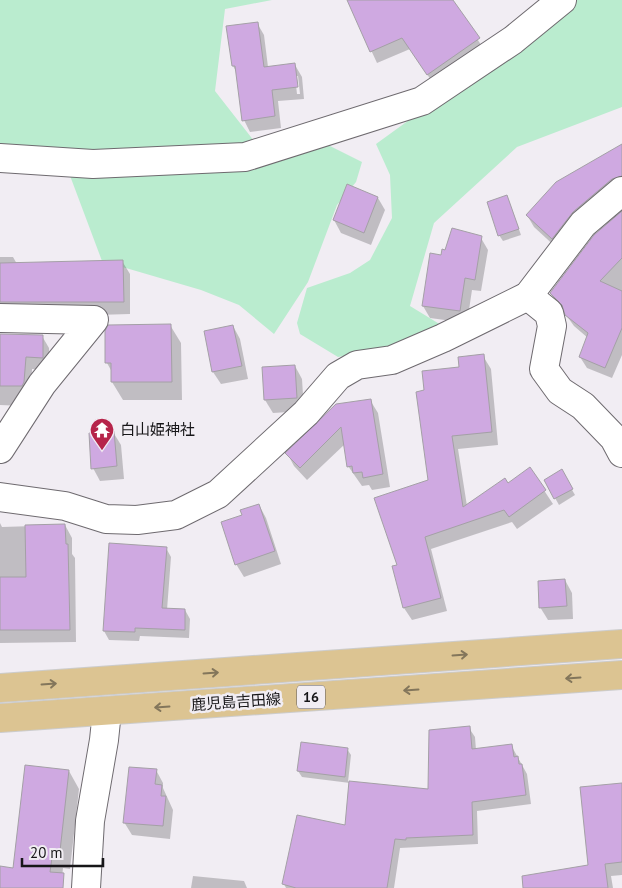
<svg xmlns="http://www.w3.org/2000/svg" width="622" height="888" viewBox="0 0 622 888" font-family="'PT Sans','Noto Sans JP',sans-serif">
	<rect width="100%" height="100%" fill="#f1edf3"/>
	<g fill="#baeccf">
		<polygon points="0,0 272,0 225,9 215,91 258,146 328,145 362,162 356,182 337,205 308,282 274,334 239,305 201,290 102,261 66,165 0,160"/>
		<polygon points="563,0 622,0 622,107 517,147 434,223 410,306 446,328 417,342 338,357 300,334 297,323 307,288 350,273 370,260 392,218 390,175 376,144 445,94"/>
	</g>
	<g fill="#0003" fill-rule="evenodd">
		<polygon points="348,0 452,0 485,51 435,86 410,49 377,63"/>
		<path d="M257,23L264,35L268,67L295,65L302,77L304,99L278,101L281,128L250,132L244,120L237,73L233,66L228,28ZM295,76H298L300,94H297Z"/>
		<polygon points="622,145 622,189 559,250 534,227 527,215"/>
		<polygon points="507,196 521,235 503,241 499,235"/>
		<polygon points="378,198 385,210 371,245 341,233 334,220"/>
		<polygon points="622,213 622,355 612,378 587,368 580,357 588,338 574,326 551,294"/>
		<polygon points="481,238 488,250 481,291 472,290 467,323 430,318 423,306"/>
		<polygon points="0,257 13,257 17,264 122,261 130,274 130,314 63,316 0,311"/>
		<polygon points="170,325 181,343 182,400 123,400 112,382 112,372 107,363"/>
		<polygon points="233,326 240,339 248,379 221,384 213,372"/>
		<polygon points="42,336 49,348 49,370 32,369 31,395 24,406 0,405 0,348"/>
		<polygon points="483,356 491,369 498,445 458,449 467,506 508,485 530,469 553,504 517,529 512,522 431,549 447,611 412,620 404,608 398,566 429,481 426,391 460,368"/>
		<polygon points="295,366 302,379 304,411 273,413 265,400"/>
		<polygon points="370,400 378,413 390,487 372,490 369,485 362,486 348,466 345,444 307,480 294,466 287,453"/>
		<polygon points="113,432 121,445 124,479 100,481 93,468"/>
		<polygon points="561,471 575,495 559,505 545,480"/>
		<polygon points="259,505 266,518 281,564 244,577 236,564 243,516"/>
		<polygon points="0,523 2,527 65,525 72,538 72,554 75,558 76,642 0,643"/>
		<polygon points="166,548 171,557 167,610 185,610 190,619 189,638 140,636 139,641 109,640 104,631"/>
		<polygon points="565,580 572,593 573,619 548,620 540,607"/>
		<polygon points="469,728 475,737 476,750 511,745 527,774 531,804 477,811 478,844 400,848 394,888 286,888 284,884 346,826 350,783 302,777 298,771 347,749 351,755 348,782 429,791"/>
		<polygon points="156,770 163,783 163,788 173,810 170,839 132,835 124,822"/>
		<polygon points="69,771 79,789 70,869 63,868 61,888 0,888 0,867 14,869"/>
		<polygon points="622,843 622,875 611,876 613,888 524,888 522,877 590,866"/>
		<polygon points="193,876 244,881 247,888 191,888"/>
	</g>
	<g fill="#cfa9e1" stroke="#a4a0a6">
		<polygon points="347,0 453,0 480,38 427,75 402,38 370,52"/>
		<polygon points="258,22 264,67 295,63 298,87 272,90 275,116 242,121 235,66 232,66 226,26"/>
		<polygon points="622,144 622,176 612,179 573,212 552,239 526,215 556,182"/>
		<polygon points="347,184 378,197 364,233 333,220"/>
		<polygon points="507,195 519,229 498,236 487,202"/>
		<polygon points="622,211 622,258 600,281 622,291 622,328 605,368 579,357 588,333 565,315 562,305 550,293 594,235"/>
		<polygon points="452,228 482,236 475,280 465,278 460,311 422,306 430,253 441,255 442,249 445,250"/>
		<polygon points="123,260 124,302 0,302 0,263"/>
		<polygon points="171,324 172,382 111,382 111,363 105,363 105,331 108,325"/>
		<polygon points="233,325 242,366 212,372 204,331"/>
		<polygon points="0,334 43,335 43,358 26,357 24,382 22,386 0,386"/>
		<polygon points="484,354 492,432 452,436 463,507 505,478 508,483 530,467 546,490 509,517 504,510 425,537 441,598 403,608 392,566 397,565 374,498 428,480 416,392 424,390 422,371 459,367 458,357"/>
		<polygon points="295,365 297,398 264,400 262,367"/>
		<polygon points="371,399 383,474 363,478 362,472 353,473 352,466 347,467 341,427 300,468 285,453 336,404"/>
		<polygon points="114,431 117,466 91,469 89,433"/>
		<polygon points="562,469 573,489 554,499 544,480"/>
		<polygon points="259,504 275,551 235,565 221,522 242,515 240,510"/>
		<polygon points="65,524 66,544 68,544 70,630 0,630 0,577 26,577 25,525"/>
		<polygon points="109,543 167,547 162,608 185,609 185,630 135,628 135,632 103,631"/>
		<polygon points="565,579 567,606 539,608 538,581"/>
		<polygon points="470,726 472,749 512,744 514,757 518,756 519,764 522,764 526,795 472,802 473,835 406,838 406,840 395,839 387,888 296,888 282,884 297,815 345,825 349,781 428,789 429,730"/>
		<polygon points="301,742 348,748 345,777 297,771"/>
		<polygon points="25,765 69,770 60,851 53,850 50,872 64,873 63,888 0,888 0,866 13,868"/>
		<polygon points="129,767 157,769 155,784 162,785 161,796 166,796 163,826 123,823"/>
		<polygon points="622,783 622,862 605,864 608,888 523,888 522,876 588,865 580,787"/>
	</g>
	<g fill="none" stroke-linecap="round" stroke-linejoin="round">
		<defs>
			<g id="street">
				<polyline points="0,158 93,164 245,157 422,101 513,40 562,0"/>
				<polyline points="528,296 549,313 552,326 544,369 560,391 583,406 614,438 622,453"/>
				<polyline points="0,318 94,320 42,384 0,449"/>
				<polyline points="0,497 65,506 106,519 137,520 176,515 218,494 306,413 338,376 357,365 392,360 443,338 528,296 583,224 622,191"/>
				<polyline points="86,888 90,821 104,740 107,711"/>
			</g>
			<g id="primary">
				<polyline points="0,688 622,644"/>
				<polyline points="0,718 622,675"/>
			</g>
		</defs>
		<use href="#street" stroke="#6e6a6f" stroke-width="30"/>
		<use href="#primary" stroke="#ccc" stroke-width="30"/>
		<use href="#street" stroke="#fff" stroke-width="28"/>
		<use href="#primary" stroke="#dcc492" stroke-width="28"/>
	</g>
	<defs><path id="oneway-shaft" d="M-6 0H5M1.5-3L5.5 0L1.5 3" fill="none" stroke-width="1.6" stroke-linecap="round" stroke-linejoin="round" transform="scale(1.25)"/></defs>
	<g stroke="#83765b">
		<use href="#oneway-shaft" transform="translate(460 655) rotate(-4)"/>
		<use href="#oneway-shaft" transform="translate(211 673) rotate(-4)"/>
		<use href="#oneway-shaft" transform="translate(573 678) rotate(176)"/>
		<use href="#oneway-shaft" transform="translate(49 684) rotate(-4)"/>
		<use href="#oneway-shaft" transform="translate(411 690) rotate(176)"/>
		<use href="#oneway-shaft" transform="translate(162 707) rotate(176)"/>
	</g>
	<defs>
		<symbol id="temple-pin" viewBox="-11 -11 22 30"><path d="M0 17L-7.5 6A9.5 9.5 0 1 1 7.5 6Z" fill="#b6244a" stroke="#f1edf3"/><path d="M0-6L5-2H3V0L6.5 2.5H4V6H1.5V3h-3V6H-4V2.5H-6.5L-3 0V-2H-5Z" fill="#fff"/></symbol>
	</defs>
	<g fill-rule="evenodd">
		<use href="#temple-pin" x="88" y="416" width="28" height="38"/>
	</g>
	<g text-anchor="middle" stroke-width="5" stroke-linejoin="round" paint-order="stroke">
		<rect fill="#f1edf3" stroke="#58565a" stroke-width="1" x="297" y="685.5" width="28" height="23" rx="4"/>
		<g font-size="14" font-weight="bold" fill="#171618">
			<text x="311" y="702">16</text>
		</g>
		<g font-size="15" fill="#171618" stroke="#f1edf3" text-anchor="start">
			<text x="120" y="435">白山姫神社</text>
		</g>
		<g font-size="15" fill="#171618" stroke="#f1edf3">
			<text transform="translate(236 702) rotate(-4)" y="5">鹿児島吉田線</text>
		</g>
	</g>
	<path d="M22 858v8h81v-8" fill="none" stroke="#171618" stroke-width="2.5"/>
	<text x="30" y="858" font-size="15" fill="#171618" stroke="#f1edf3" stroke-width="4" paint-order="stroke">20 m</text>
</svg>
